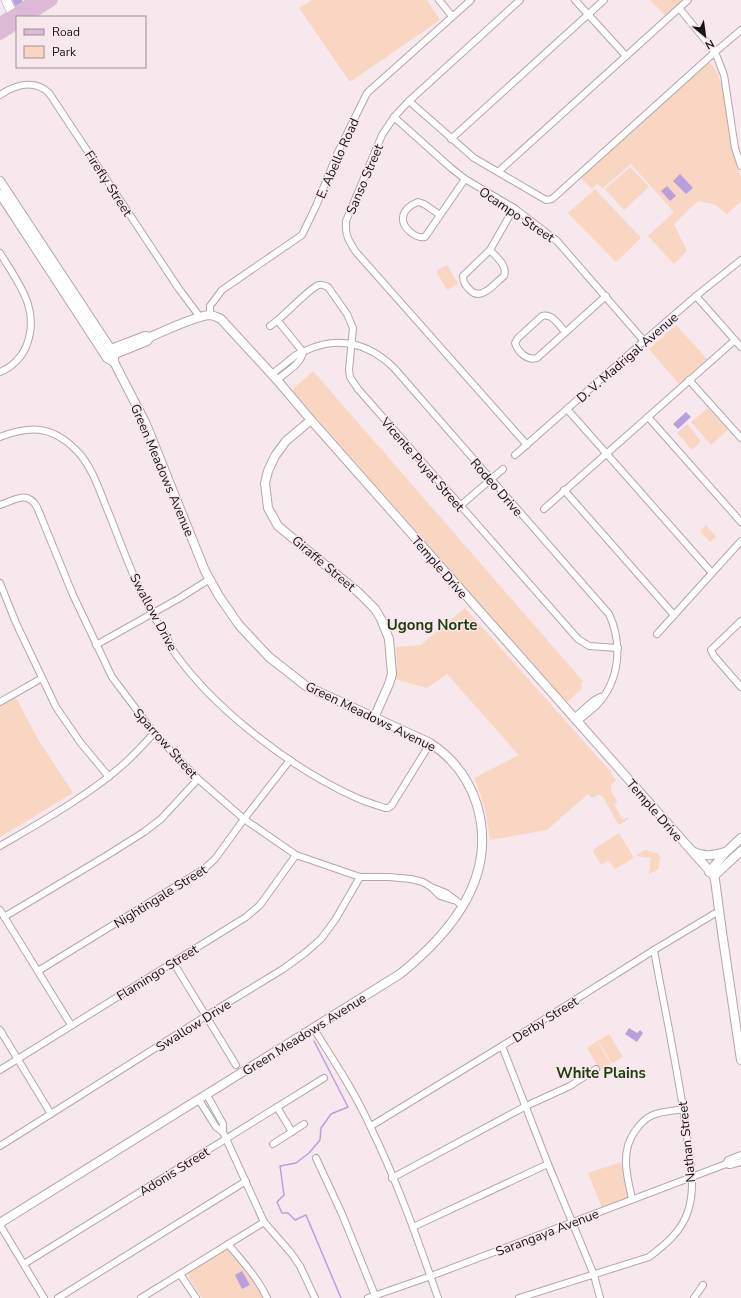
<svg xmlns="http://www.w3.org/2000/svg" width="741" height="1298" viewBox="0 0 741 1298" font-family="'Nunito Sans',sans-serif">
	<rect width="100%" height="100%" fill="#f7e8ed"/>
	<g fill="#f8d6c1">
		<polygon points="312,0 427,0 440,20 350,82 299,8"/>
		<polygon points="650,0 684,0 667,17"/>
		<polygon points="710,62 717,72 722,86 734,157 741,177 741,201 727,214 716,205 698,201 674,224 687,251 674,264 648,236 674,212 631,164 603,188 597,184 592,189 580,177"/>
		<polygon points="630,167 649,187 624,210 605,189"/>
		<polygon points="595,189 641,238 616,262 568,213"/>
		<polygon points="447,265 458,284 447,290 436,271"/>
		<polygon points="676,325 707,359 679,384 649,349"/>
		<polygon points="313,371 583,681 581,683 582,689 567,702 292,390"/>
		<polygon points="708,408 728,430 711,445 691,422"/>
		<polygon points="687,424 701,441 692,450 677,433"/>
		<polygon points="706,525 716,537 710,542 700,531"/>
		<path d="M465,608L612,773L611,774L616,780C607,787 612,794 618,802L614,804L623,820L628,817V819L621,824H618L603,797L599,795L591,798L588,794L547,830L490,840C487,815 484,801 474,778L519,755L447,674L427,688L395,679L397,664L396,647L421,645Z"/>
		<polygon points="16,698 39,741 73,793 0,837 0,707"/>
		<polygon points="619,833 634,858 615,869 609,860 601,865 593,851 594,849"/>
		<polygon points="645,850 659,854 660,857 658,870 649,874 651,858 637,856 637,855"/>
		<polygon points="609,1034 623,1057 612,1063 598,1041"/>
		<polygon points="597,1041 611,1064 600,1070 587,1048"/>
		<polygon points="621,1162 630,1198 602,1208 588,1173"/>
		<path d="M225,1249C237,1251 258,1287 263,1298H202L189,1278L188,1273Z"/>
	</g>
	<g fill="#ba9fdf">
		<polygon points="680,174 693,188 686,194 673,181"/>
		<polygon points="667,186 676,196 670,201 661,191"/>
		<polygon points="686,412 691,417 678,429 673,424"/>
		<polygon points="629,1028 637,1033 640,1030 643,1033 637,1042 625,1034"/>
		<polygon points="242,1271 250,1285 242,1289 235,1275"/>
	</g>
	<g fill="none" stroke-linecap="round" stroke-linejoin="round">
		<polyline stroke="#ba9fdf" stroke-width="1.5" points="314,1041 348,1107 331,1114 321,1128 320,1140 309,1153 296,1163 280,1166 284,1195 277,1202 282,1213 288,1213 295,1220 306,1215 341,1298"/>
		<polyline stroke="#ba9fdf" stroke-width="9" points="17,0 19,4"/>
		<defs>
			<g id="minor">
				<polyline points="439,0 452,16"/>
				<path d="M520,0L409,101L394,117L382,135L346,221C345,235 348,240 356,252L527,445"/>
				<polyline points="575,0 626,56"/>
				<polyline points="679,8 715,52 724,75 735,148 741,166"/>
				<path d="M0,95C15,85 34,79 49,93L179,289L200,317"/>
				<polyline points="409,101 474,158 546,200 552,199 715,52 741,30"/>
				<polyline points="394,117 451,168 465,179 514,208 557,241 644,341"/>
				<polyline points="451,139 604,0"/>
				<polyline points="498,172 688,0"/>
				<path d="M440,215L424,204L418,202C412,204 403,210 403,218C402,227 415,239 425,237L465,179"/>
				<path d="M490,250C496,257 508,265 504,276C495,283 481,302 470,290C466,286 463,283 463,276L490,250L514,208"/>
				<path d="M0,253C19,284 41,310 26,347C21,358 11,368 0,372"/>
				<polyline points="696,296 741,347"/>
				<polyline points="210,315 210,306 222,290 302,235 316,206 338,152 367,93 471,0"/>
				<polyline points="278,321 303,352"/>
				<path d="M270,326C283,318 310,287 319,285C322,284 325,286 328,287L347,314L353,328L349,370L350,377L358,389L578,639L589,646L618,648"/>
				<path d="M565,332C559,325 552,313 542,316L518,338L515,343C518,352 527,361 537,358L606,296"/>
				<path d="M272,374C280,368 288,361 296,355C299,353 304,351 307,350C339,335 370,344 394,368L609,614C623,644 620,681 596,706C590,711 583,717 577,722"/>
				<path d="M277,380C286,372 301,364 303,352"/>
				<polyline points="689,380 741,438"/>
				<polyline points="567,409 712,573"/>
				<polyline points="648,417 741,522"/>
				<path d="M0,437C29,426 51,425 75,449C90,463 98,486 105,504C116,530 125,557 137,583C145,601 154,617 164,633C168,639 170,646 174,652C215,710 292,769 357,798C366,802 376,805 385,808H388L392,805L426,750"/>
				<polyline points="515,455 644,341 696,296 741,260"/>
				<polyline points="564,490 674,615"/>
				<path d="M0,505C15,500 27,490 37,507L73,595L112,677L154,733L198,779L244,819L296,855L360,877H389L411,879L423,882L431,887L446,893L463,906"/>
				<polyline points="460,506 503,469"/>
				<polyline points="544,509 735,340"/>
				<polyline points="0,583 16,623 56,707 80,742 109,777"/>
				<polyline points="741,621 711,650 714,656 741,687"/>
				<polyline points="657,634 741,541"/>
				<polyline points="96,645 178,599 210,579"/>
				<polyline points="0,702 42,678"/>
				<polyline points="574,718 593,701 600,697"/>
				<path d="M0,846C41,822 91,794 126,762C136,753 145,743 154,733"/>
				<polyline points="433,889 440,896 453,900"/>
				<polyline points="0,910 71,1025"/>
				<polyline points="4,917 106,856 144,832 161,819 198,779"/>
				<polyline points="173,962 236,1065"/>
				<polyline points="38,971 204,869 215,859 244,819 290,760"/>
				<path d="M314,1029C333,1060 355,1092 370,1126C397,1181 418,1240 438,1298"/>
				<polyline points="0,1030 51,1114"/>
				<polyline points="502,1046 548,1164 594,1275 600,1298"/>
				<polyline points="0,1070 246,917 260,905 296,855"/>
				<polyline points="207,1095 223,1124 223,1132 264,1222 291,1253 300,1266 315,1298"/>
				<polyline points="199,1100 216,1127 223,1132"/>
				<polyline points="277,1107 292,1132"/>
				<polyline points="371,1126 502,1046 654,950 719,911"/>
				<polyline points="273,1144 304,1124"/>
				<polyline points="0,1146 206,1016 283,969 305,953 321,939 335,920 360,877"/>
				<polyline points="316,1158 342,1214 376,1298"/>
				<polyline points="726,1164 728,1160 741,1155"/>
				<polyline points="392,1178 526,1106 570,1086 596,1069"/>
				<path d="M632,1199C627,1176 620,1152 635,1131C640,1124 645,1118 653,1115C662,1111 674,1111 683,1109"/>
				<polyline points="0,1225 44,1298"/>
				<polyline points="413,1227 548,1164"/>
				<path d="M228,1244C242,1261 258,1278 267,1298"/>
				<polyline points="24,1264 324,1078"/>
				<polyline points="180,1274 196,1298"/>
				<polyline points="58,1298 246,1181"/>
				<polyline points="141,1298 264,1222"/>
				<polyline points="368,1298 431,1276 726,1164 730,1165 741,1162"/>
				<path d="M519,1298L649,1257C665,1245 682,1231 688,1211C696,1187 690,1161 687,1136C679,1074 665,1012 654,950"/>
				<polyline points="694,1298 703,1285"/>
			</g>
			<g id="tertiary">
				<path d="M0,181L114,354V362L146,424L205,571L219,596L239,625L269,657L306,686L430,743C453,758 469,779 477,805C498,876 452,932 400,974L0,1223"/>
				<polyline points="0,194 107,358 114,362"/>
				<path d="M111,349L145,336L150,337C164,331 196,316 209,315C213,315 217,317 221,319L277,380L311,420L714,876L715,880L722,932L741,1060"/>
				<polyline points="110,356 147,341 150,337"/>
				<polyline points="311,420 286,441 275,456 268,471 265,483 268,508 278,526 358,592 375,609 381,619 389,639 392,674 389,684 374,718"/>
				<path d="M692,851C703,857 714,856 725,852"/>
				<polyline points="709,872 726,852 741,838"/>
				<polyline points="714,876 741,851"/>
			</g>
			<polyline id="secondary" points="6,0 16,21"/>
			<g id="primary">
				<polyline points="26,17 52,0"/>
				<polyline points="0,23 36,0"/>
				<polyline points="0,34 17,23"/>
			</g>
		</defs>
		<use href="#minor" stroke="#b4a6aa" stroke-width="8"/>
		<use href="#tertiary" stroke="#b4a6aa" stroke-width="10"/>
		<use href="#secondary" stroke="#b4a6aa" stroke-width="10"/>
		<use href="#primary" stroke="#cccbcb" stroke-width="12"/>
		<use href="#minor" stroke="#fff" stroke-width="6"/>
		<use href="#tertiary" stroke="#fff" stroke-width="8"/>
		<use href="#secondary" stroke="#fff" stroke-width="9"/>
		<use href="#primary" stroke="#dcb9d7" stroke-width="10"/>
	</g>
	<g text-anchor="middle" stroke-width="3" stroke-linejoin="round" paint-order="stroke">
		<g font-size="13" fill="#171214" stroke="#f7e8ed">
			<text transform="translate(337 158) rotate(-66)" y="5">E. Abello Road</text>
			<text transform="translate(364 179) rotate(-67)" y="5">Sanso Street</text>
			<text transform="translate(109 183) rotate(57)" y="5">Firefly Street</text>
			<text transform="translate(517 214) rotate(34)" y="5">Ocampo Street</text>
			<text transform="translate(627 357) rotate(-41)" y="5">D. V. Madrigal Avenue</text>
			<text transform="translate(423 464) rotate(49)" y="5">Vicente Puyat Street</text>
			<text transform="translate(163 470) rotate(67)" y="5">Green Meadows Avenue</text>
			<text transform="translate(497 487) rotate(49)" y="5">Rodeo Drive</text>
			<text transform="translate(324 563) rotate(40)" y="5">Giraffe Street</text>
			<text transform="translate(440 567) rotate(49)" y="5">Temple Drive</text>
			<text transform="translate(154 612) rotate(62)" y="5">Swallow Drive</text>
			<text transform="translate(371 716) rotate(26)" y="5">Green Meadows Avenue</text>
			<text transform="translate(166 743) rotate(48)" y="5">Sparrow Street</text>
			<text transform="translate(655 810) rotate(49)" y="5">Temple Drive</text>
			<text transform="translate(160 896) rotate(-32)" y="5">Nightingale Street</text>
			<text transform="translate(157 972) rotate(-32)" y="5">Flamingo Street</text>
			<text transform="translate(545 1019) rotate(-32)" y="5">Derby Street</text>
			<text transform="translate(193 1025) rotate(-32)" y="5">Swallow Drive</text>
			<text transform="translate(304 1034) rotate(-32)" y="5">Green Meadows Avenue</text>
			<text transform="translate(686 1142) rotate(-96)" y="5">Nathan Street</text>
			<text transform="translate(174 1171) rotate(-32)" y="5">Adonis Street</text>
			<text transform="translate(547 1232) rotate(-21)" y="5">Sarangaya Avenue</text>
		</g>
		<g font-size="15" font-weight="bold" fill="#223d0d" stroke="#f7e8ed">
			<text x="432" y="630">Ugong Norte</text>
			<text x="601" y="1078">White Plains</text>
		</g>
	</g>
	<rect x="16" y="16" width="130" height="52" fill="#f7e8ed" stroke="#9d9296"/>
	<rect x="24" y="29" width="20" height="6" fill="#dcb9d7" stroke="#9d9296"/>
	<text x="52" y="36" font-size="12" fill="#171214">Road</text>
	<rect x="24" y="46" width="20" height="12" fill="#f8d6c1" stroke="#9d9296"/>
	<text x="52" y="56" font-size="12" fill="#171214">Park</text>
	<g transform="translate(705 36) rotate(151)" stroke="#f7e8ed" stroke-width="3" paint-order="stroke">
	<path d="M0-3L7 15L0 10L-7 15Z" fill="#171214"/>
	<text y="-6" font-size="11" font-weight="bold" text-anchor="middle" fill="#171214">N</text>
	</g>
</svg>
